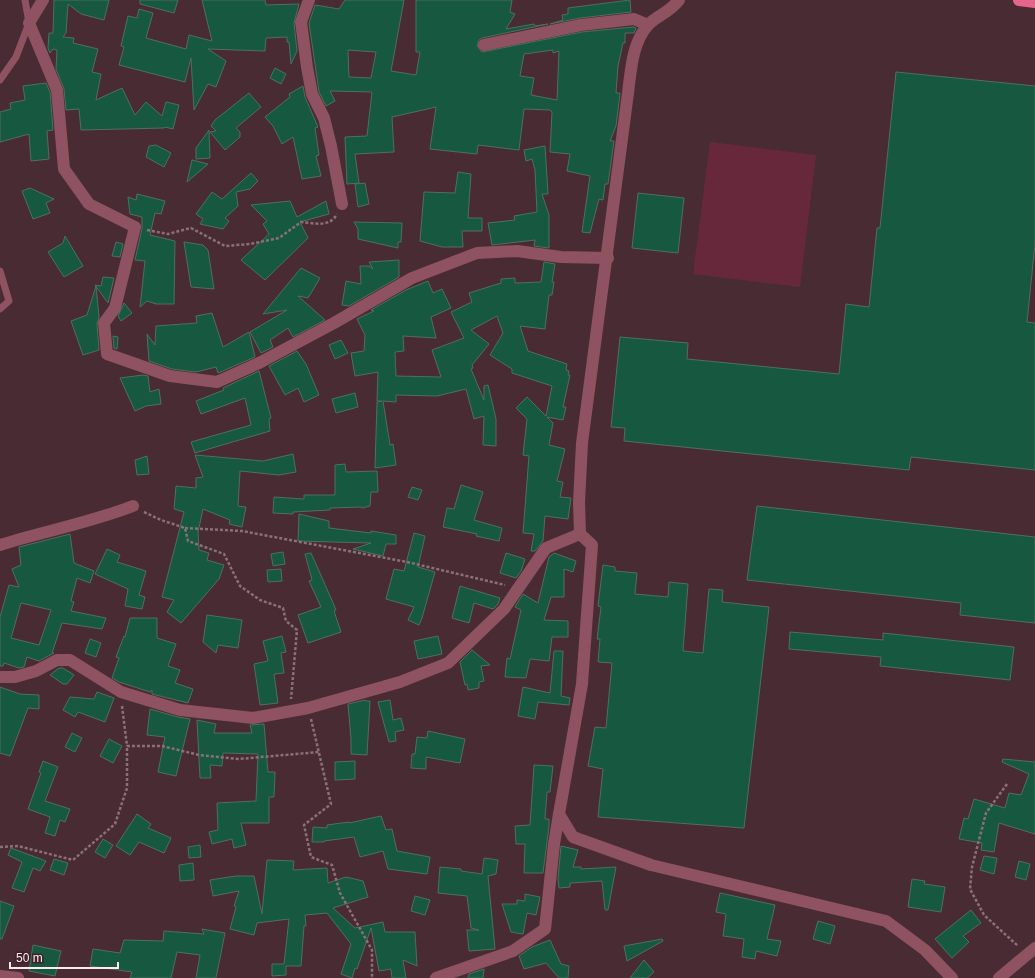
<svg xmlns="http://www.w3.org/2000/svg" width="1035" height="978" viewBox="0 0 1035 978" font-family="Helvetica,sans-serif">
	<rect width="100%" height="100%" fill="#492c33"/>
	<polygon fill="#67283b" points="710,142 816,155 800,287 693,274"/>
	<g fill="#175840" stroke="#4f6f60" fill-rule="evenodd">
		<polygon points="54,0 109,0 104,20 81,14 68,4 66,33 63,37 74,38 73,43 98,49 92,72 101,74 96,100 122,88 135,115 146,102 162,116 166,102 179,105 173,129 165,127 164,128 81,130 79,109 66,110 64,89 56,69 57,50 53,49 50,53 48,48 49,33 53,33"/>
		<polygon points="140,0 178,0 174,13 140,4"/>
		<polygon points="202,0 265,0 266,5 299,4 294,23 297,51 291,64 289,42 287,42 287,37 266,38 265,51 208,49 226,61 216,87 208,84 194,110 191,58 185,82 119,65 124,47 121,46 128,16 137,18 139,9 153,13 146,38 186,49 189,35 212,41"/>
		<path d="M345,0H404L391,71L416,75L420,52H416V0H512L510,12L515,14L506,29L534,24L535,26L548,24L482,38L479,40L477,46L482,52L582,32L633,27L636,28L634,33H625V43H623L618,66L616,93H620L616,126L610,141H614L608,184H605L603,200L599,199L590,233L582,232L590,176L567,171L570,154L550,152L552,112L550,110L524,109L519,150L478,145L477,154L430,149L436,107L392,117L394,152L355,154L359,183L347,184L345,137L367,136L372,92L330,91L335,101L326,106L319,92L309,23L315,5L339,9ZM348,50L376,52L371,78L349,77ZM553,50V53L559,51L557,100L531,95L534,78L520,76L524,54Z"/>
		<polygon points="630,0 631,12 580,18 550,24 563,20 562,15 568,14 568,8"/>
		<polygon points="275,68 286,74 281,84 270,78"/>
		<polygon points="896,72 1035,86 1035,244 1027,322 1035,323 1035,470 911,457 909,470 624,441 625,428 611,427 620,337 688,343 687,359 839,374 846,304 869,307 877,228 880,228"/>
		<polygon points="46,83 50,92 53,130 47,131 49,159 31,161 29,134 0,142 0,112 11,109 10,103 25,100 23,86"/>
		<polygon points="303,86 305,97 318,127 315,128 319,155 316,156 321,176 302,179 293,137 282,144 273,126 265,117 290,97 289,94"/>
		<polygon points="249,93 261,107 236,128 240,132 240,137 225,150 210,132 216,131 211,126 215,120"/>
		<polygon points="209,130 210,158 196,159 196,148"/>
		<polygon points="156,145 171,153 164,167 146,157 149,146"/>
		<polygon points="545,146 548,194 542,194 549,215 549,248 534,246 535,240 492,245 488,223 515,220 514,216 537,212 535,170 532,159 526,161 524,150"/>
		<polygon points="192,160 208,164 187,182"/>
		<polygon points="458,172 471,174 468,218 482,218 482,231 462,231 463,247 442,247 420,241 424,192 455,193"/>
		<polygon points="251,173 258,181 250,189 236,192 238,206 225,218 229,221 223,229 200,224 203,219 196,214 212,192 222,199"/>
		<polygon points="365,183 369,204 358,207 355,184"/>
		<polygon points="30,188 54,199 46,203 50,213 33,219 22,191"/>
		<polygon points="638,193 684,198 678,253 632,248"/>
		<polygon points="137,194 165,201 161,214 155,213 150,235 175,241 174,304 156,304 147,301 140,307 145,261 135,260 142,229 142,217 130,214 128,197 136,200"/>
		<polygon points="290,201 297,217 326,201 329,214 300,222 308,238 265,280 241,260 269,234 263,224 267,221 251,205"/>
		<polygon points="354,222 402,223 401,242 398,242 398,248 358,239 358,229"/>
		<polygon points="65,236 83,266 64,277 48,252 63,243"/>
		<polygon points="116,242 123,244 120,257 112,256"/>
		<polygon points="184,242 203,245 208,250 214,289 191,287"/>
		<polygon points="399,260 399,277 349,306 342,305 346,281 361,284 360,266 369,266 373,269 369,262"/>
		<polygon points="544,262 555,264 552,282 554,282 552,295 549,295 545,329 520,326 528,351 567,364 566,370 569,371 568,375 570,375 563,407 566,407 563,420 547,417 553,423 549,445 565,449 557,481 563,482 560,497 571,498 568,519 545,516 543,541 535,551 531,551 534,534 523,533 529,456 523,455 527,419 516,408 527,397 546,416 552,386 512,373 512,369 490,355 503,333 497,316 471,330 489,344 472,365 473,368 471,369 484,400 484,386 488,385 496,419 496,446 483,445 484,416 474,419 466,389 437,396 396,395 396,402 383,401 390,445 393,444 396,465 375,468 377,402 382,401 377,401 378,372 355,376 351,353 364,351 365,335 357,319 374,311 371,310 406,290 428,281 433,293 442,289 451,308 431,317 436,338 403,336 404,351 395,352 396,376 441,377 432,350 464,338 451,312 472,302 469,293 501,283 501,279 515,278 515,283 541,282"/>
		<polygon points="301,268 320,278 308,298 298,296 325,320 293,337 288,328 270,340 273,347 261,353 250,332 287,310 263,314"/>
		<polygon points="103,277 114,278 108,303 95,285 101,286"/>
		<polygon points="96,286 99,317 97,324 99,350 83,355 71,321 87,315"/>
		<polygon points="124,303 132,313 121,321 118,316"/>
		<polygon points="212,313 223,347 249,332 255,357 218,373 216,367 196,372 172,369 149,361 147,334 155,345 156,326 197,323 196,316"/>
		<polygon points="113,336 118,337 117,349 114,348"/>
		<polygon points="341,340 348,353 335,359 329,345"/>
		<polygon points="297,351 306,364 319,395 304,402 298,388 285,395 269,366"/>
		<polygon points="259,371 271,418 269,419 270,431 195,453 191,442 251,425 245,398 201,414 196,401 224,390 223,388"/>
		<polygon points="143,375 148,376 150,392 159,389 161,404 146,406 135,411 120,378"/>
		<polygon points="355,393 358,407 336,413 332,399"/>
		<polygon points="293,454 296,472 279,475 240,471 238,506 246,507 242,527 229,524 230,520 203,509 198,532 199,550 209,553 207,560 224,565 219,579 181,623 167,612 174,600 162,597 184,512 174,509 176,486 196,488 196,478 203,477 195,455 263,461"/>
		<polygon points="147,456 149,474 137,475 135,460"/>
		<polygon points="345,464 346,472 377,471 378,492 371,492 370,506 363,508 360,507 330,508 330,510 293,512 293,514 273,513 274,497 304,499 304,495 335,495 335,465"/>
		<polygon points="461,485 483,492 474,520 502,528 499,541 476,536 477,534 443,527 447,508 454,509"/>
		<polygon points="412,487 422,490 418,500 408,497"/>
		<polygon points="757,506 1035,537 1035,623 960,615 961,603 747,580"/>
		<polygon points="299,514 329,521 329,528 371,533 371,531 396,535 396,544 386,544 383,556 353,549 371,543 298,541"/>
		<polygon points="414,533 425,536 418,567 435,572 422,618 419,625 408,620 414,607 386,599 394,569 404,571"/>
		<path d="M70,534L74,563L94,571L90,583L77,578L71,601L74,602L71,611L106,618L102,629L62,623L52,653H54L39,661L27,657L24,667L19,668L4,663L3,666H0V617L9,585L19,587L12,569L21,565L19,547ZM21,603L51,610L39,645L11,638Z"/>
		<polygon points="107,549 120,555 117,562 146,571 139,595 145,597 142,609 125,606 128,589 95,574"/>
		<polygon points="283,552 285,564 273,566 271,554"/>
		<polygon points="311,553 334,605 336,610 334,611 341,632 308,643 298,615 321,607 309,581 312,580 305,554"/>
		<polygon points="506,553 525,559 521,571 516,578 500,573"/>
		<polygon points="554,553 576,561 573,572 564,569 564,597 551,597 544,620 568,621 568,637 552,637 549,661 530,659 526,678 505,677 507,658 510,659 521,610 515,607 523,594 538,603 549,557"/>
		<polygon points="603,565 615,567 615,571 637,573 635,594 668,597 669,582 688,584 683,651 703,653 709,589 723,590 722,602 769,607 744,828 598,817 603,769 588,766 595,727 606,728 612,663 598,662 600,639 597,639 601,607 598,606"/>
		<polygon points="281,569 282,581 268,582 267,570"/>
		<polygon points="460,586 500,598 498,604 493,609 474,603 469,623 452,618"/>
		<polygon points="207,615 242,620 238,648 218,645 216,653 203,642"/>
		<polygon points="130,618 157,618 157,638 176,644 168,666 180,670 175,683 193,689 188,703 152,694 152,690 150,692 119,682 112,678 119,658 116,657 124,636 125,637"/>
		<polygon points="790,632 883,640 883,633 1014,647 1010,680 880,666 881,657 789,649"/>
		<polygon points="282,636 286,652 281,653 284,673 274,674 278,703 260,705 254,664 268,661 263,641"/>
		<polygon points="438,636 442,654 418,659 414,641"/>
		<polygon points="90,639 101,643 96,657 85,653"/>
		<polygon points="472,650 490,665 481,666 484,681 479,682 479,688 468,690 467,684 465,685 460,662"/>
		<polygon points="554,651 563,651 561,696 570,698 569,705 538,702 535,719 518,716 523,687 550,693"/>
		<polygon points="59,668 63,668 74,675 67,684 63,684 50,675"/>
		<polygon points="0,687 20,694 39,695 39,709 28,708 10,756 0,753"/>
		<polygon points="97,692 114,698 105,722 78,712 75,717 63,710 70,697 94,699"/>
		<polygon points="365,700 366,701 370,701 367,755 351,754 351,739 348,704"/>
		<polygon points="390,700 393,720 401,718 404,730 395,732 396,741 389,742 378,702"/>
		<polygon points="150,709 178,717 190,719 176,776 158,772 165,737 147,735"/>
		<polygon points="197,720 216,724 214,733 252,733 250,725 264,724 268,772 275,772 274,797 269,797 269,823 241,823 246,845 234,848 232,839 212,844 209,832 218,830 217,803 256,801 258,754 223,753 222,766 210,765 211,778 200,778"/>
		<polygon points="428,731 465,739 460,763 426,757 426,769 411,768 412,754 415,754 417,737 427,738"/>
		<polygon points="72,733 82,738 75,752 65,747"/>
		<polygon points="109,739 122,746 113,763 100,756"/>
		<polygon points="1003,759 1035,762 1035,834 999,823 994,852 981,850 982,843 959,839 964,818 968,819 974,799 1005,808 1009,793 1021,795 1029,774 1002,762"/>
		<polygon points="43,761 58,767 45,801 70,809 65,822 60,820 55,836 45,833 50,817 28,809 41,773 39,772"/>
		<polygon points="355,761 355,779 335,780 335,762"/>
		<polygon points="534,765 553,766 550,792 547,792 545,819 549,819 549,826 543,873 524,873 525,844 516,844 515,826 530,825"/>
		<polygon points="137,814 151,824 148,828 171,838 164,853 139,842 130,855 116,846"/>
		<polygon points="381,816 386,830 392,829 397,851 430,857 427,874 388,869 383,851 360,857 354,837 324,841 324,842 312,842 313,827 327,828 327,825 349,822 349,823"/>
		<polygon points="103,839 113,845 105,858 95,852"/>
		<polygon points="200,845 201,857 189,858 188,847"/>
		<polygon points="561,846 578,850 573,867 581,867 581,869 616,867 608,910 605,910 602,881 570,883 570,887 559,888 558,879"/>
		<polygon points="11,848 46,861 40,871 33,868 24,892 12,888 22,862 8,855"/>
		<polygon points="984,856 997,858 994,874 980,870"/>
		<polygon points="484,858 498,860 496,874 488,876 495,949 469,951 467,930 479,930 471,928 467,896 438,893 440,867 461,869 461,871 482,874"/>
		<polygon points="54,859 68,863 64,875 50,870"/>
		<polygon points="267,860 294,861 293,870 327,868 328,883 346,877 363,881 368,897 333,908 355,928 383,922 385,932 415,932 417,966 403,960 406,978 392,978 391,969 379,971 371,928 357,969 355,968 352,978 341,974 351,944 327,913 305,915 306,926 304,926 301,966 286,966 286,975 272,976 272,964 284,964 289,919 257,923 254,935 230,929 236,907 234,906 239,891 213,896 210,880 236,876 254,876 262,914"/>
		<polygon points="1019,861 1030,864 1026,880 1015,877"/>
		<polygon points="193,863 194,880 180,881 179,865"/>
		<polygon points="912,879 925,881 924,884 945,887 941,912 908,907"/>
		<polygon points="720,893 775,905 767,939 781,941 777,956 756,951 755,959 742,957 744,939 723,936 726,914 716,912"/>
		<polygon points="525,894 540,897 536,915 527,913 523,934 511,932 502,904 517,904 517,900 525,901"/>
		<polygon points="415,896 430,900 425,915 411,911"/>
		<polygon points="0,901 14,906 2,939 0,939"/>
		<polygon points="971,910 981,923 963,936 969,942 952,958 935,939"/>
		<polygon points="818,921 835,926 830,944 813,939"/>
		<polygon points="202,929 225,933 216,978 196,978 200,955 177,952 171,978 130,978 132,972 90,966 93,949 120,953 124,940 163,941 164,931 204,934"/>
		<polygon points="662,939 663,941 627,961 624,946"/>
		<polygon points="550,940 561,964 569,966 568,978 559,978 546,963 524,969 519,956 532,947"/>
		<polygon points="33,945 61,951 55,976 29,971"/>
		<polygon points="644,960 654,972 647,978 630,978"/>
		<polygon points="484,969 483,978 468,978 469,974"/>
	</g>
	<g fill="none" stroke-linecap="round" stroke-linejoin="round">
		<g stroke="#8a7177" stroke-width="2.5" stroke-dasharray="3 2" stroke-linecap="butt">
			<path d="M147,230L168,234L191,228L225,246L250,244L279,238L301,222C313,223 330,228 337,214"/>
			<polyline points="144,512 161,520 185,528 188,541 224,554 240,586 260,600 283,608 286,621 297,630 291,699"/>
			<polyline points="185,528 242,531 407,562 505,585"/>
			<polyline points="122,706 127,746"/>
			<polyline points="311,719 331,804 304,825 311,857 332,865 340,893 372,950 372,978"/>
			<polyline points="1007,784 986,813 972,867 970,889 984,915 1018,946"/>
			<polyline points="0,847 18,846 73,860 115,824 127,788 127,746 162,746 199,755 239,759 319,752"/>
		</g>
		<g stroke="#8f5261" stroke-width="7">
			<polyline points="0,80 16,57 29,23 25,0"/>
			<polyline points="0,271 9,301 0,309"/>
		</g>
		<g stroke="#8f5261" stroke-width="12">
			<polyline points="43,0 29,23 57,90 64,169 89,204 135,227 115,308 104,323 107,354 170,376 217,382 259,363 334,323 412,278 477,253 517,251 561,257 608,258"/>
			<polyline points="309,0 301,22 307,67 312,94 324,118 331,146 342,204"/>
			<path d="M679,0C669,13 656,16 648,25C632,43 631,70 628,93L582,443L579,502L580,534L592,545L582,684L559,814L573,837L651,865L886,921L925,950L952,978"/>
			<polyline points="484,45 581,25 634,19 648,25"/>
			<path d="M0,545C45,531 89,523 133,506"/>
			<polyline points="0,677 15,677 36,671 57,660 70,660 121,692 180,710 253,718 308,708 400,682 448,663 504,609 546,548 580,534"/>
			<polyline points="0,976 18,978"/>
			<polyline points="436,978 513,951 545,929 554,844 559,814"/>
			<polyline points="999,978 1035,948"/>
		</g>
		<polyline stroke="#e4668b" stroke-width="12" points="1019,0 1035,2"/>
	</g>
	<path d="M10 962v6h108v-6" fill="none" stroke="#ffebef" stroke-width="2"/>
	<text x="16" y="962" font-size="12" fill="#ffebef" stroke="#3f2229" stroke-width="3" paint-order="stroke">50 m</text>
</svg>
